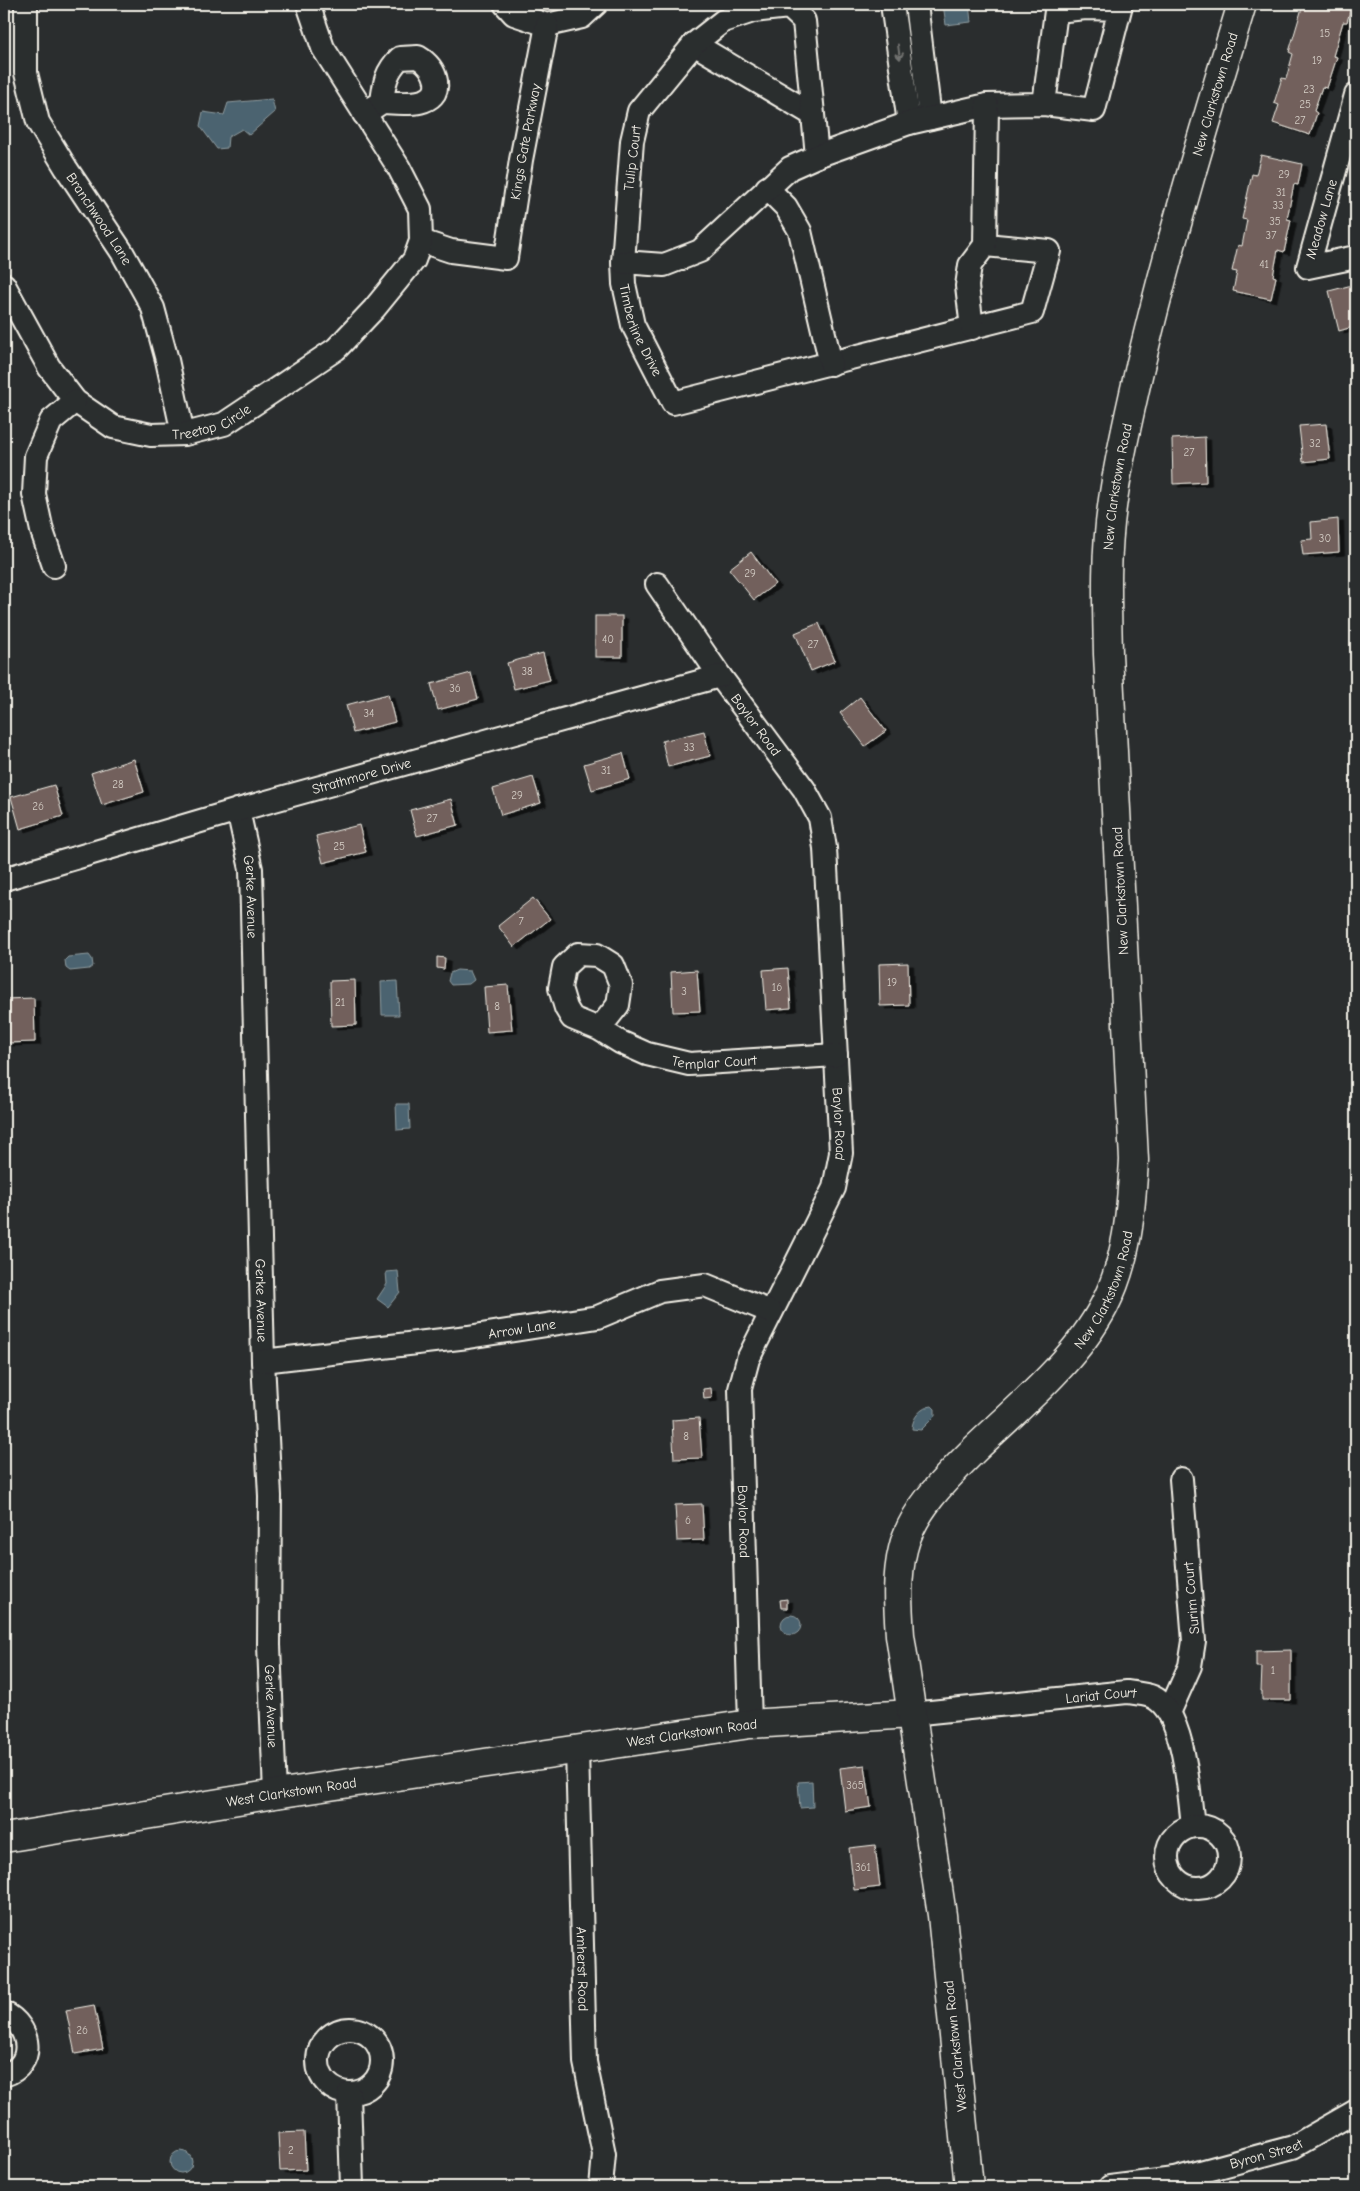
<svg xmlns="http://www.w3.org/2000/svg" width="1360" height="2191" viewBox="0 0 1360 2191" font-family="'Comic Neue',sans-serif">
	<defs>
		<filter id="shadow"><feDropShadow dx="5.5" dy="3" stdDeviation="0" flood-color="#0009"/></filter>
	</defs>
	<rect width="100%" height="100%" fill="#2a2d2e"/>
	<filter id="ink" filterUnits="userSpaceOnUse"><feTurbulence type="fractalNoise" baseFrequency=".02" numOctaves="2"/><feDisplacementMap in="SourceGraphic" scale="10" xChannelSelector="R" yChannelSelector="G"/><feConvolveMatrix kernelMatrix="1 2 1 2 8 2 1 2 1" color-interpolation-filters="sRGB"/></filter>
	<g filter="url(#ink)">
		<g fill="#4c6470" stroke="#8f9ca0">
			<polygon points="943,4 969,4 971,22 946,25"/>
			<polygon points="272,99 275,112 249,135 242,129 228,137 227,148 217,149 200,126 203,112 224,115 228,103"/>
			<polygon points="89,955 92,959 93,966 89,969 70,971 66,968 65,960 68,957"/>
			<polygon points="457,970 470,971 474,980 469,984 451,985 448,981 450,973"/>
			<polygon points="397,981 399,1015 382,1015 381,982"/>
			<polygon points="396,1104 409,1104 410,1129 397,1130"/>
			<polygon points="398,1271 400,1292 388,1307 377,1299 387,1284 386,1272"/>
			<path d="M932,1406L935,1409V1416L921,1430L912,1429C912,1418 921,1407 932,1406Z"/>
			<circle cx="791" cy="1625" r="10"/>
			<polygon points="812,1781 813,1807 800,1808 798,1782"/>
			<circle cx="181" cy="2162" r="11"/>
		</g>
		<g fill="#72605c" stroke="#f4f1e8" filter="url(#shadow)">
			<polygon points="1308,4 1352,4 1347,22 1343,22 1333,56 1337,57 1327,88 1322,87 1314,111 1317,113 1310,135 1273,123 1279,105 1274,103 1282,78 1286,79 1293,54 1289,52 1302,8 1306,9"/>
			<polygon points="1261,155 1302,164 1298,185 1294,184 1287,219 1291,220 1284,252 1278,250 1273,276 1276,277 1271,299 1233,291 1237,272 1232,271 1238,245 1242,246 1247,220 1242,219 1252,174 1256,175"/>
			<polygon points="1356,284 1356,326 1339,331 1329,291"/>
			<polygon points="1326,424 1330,459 1303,462 1299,426"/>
			<polygon points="1205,437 1206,482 1173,484 1172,439"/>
			<polygon points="1338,519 1339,552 1303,555 1301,540 1312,539 1311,522"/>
			<polygon points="751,552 775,584 754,600 729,569"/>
			<rect x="595" y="616" width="27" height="41"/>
			<polygon points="819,623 835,661 811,671 795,633"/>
			<polygon points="543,653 550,680 514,689 507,663"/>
			<polygon points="471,673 478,699 438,710 431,684"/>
			<polygon points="388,694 395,722 353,733 346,705"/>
			<polygon points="860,697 886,731 865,746 840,713"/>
			<polygon points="704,731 710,756 668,767 662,741"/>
			<polygon points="623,753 630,779 592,790 584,764"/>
			<polygon points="134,759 144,792 102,805 91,773"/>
			<polygon points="533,777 541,803 501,815 493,789"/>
			<polygon points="54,785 63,816 20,829 11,797"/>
			<polygon points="451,799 458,825 417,836 410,810"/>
			<polygon points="359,825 366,852 323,863 316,836"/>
			<polygon points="533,898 550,919 514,947 498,926"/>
			<polygon points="437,957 445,958 444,969 437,968"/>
			<polygon points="908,963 909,1005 880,1006 879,964"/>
			<polygon points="788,968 791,1008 766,1010 763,970"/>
			<polygon points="697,970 700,1011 673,1012 671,972"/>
			<polygon points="355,980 356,1025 331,1026 330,981"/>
			<polygon points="508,985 512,1030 487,1032 484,987"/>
			<polygon points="34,998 35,1042 7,1043 5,999"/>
			<polygon points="711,1388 712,1398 704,1399 703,1389"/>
			<polygon points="699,1418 702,1458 674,1459 672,1420"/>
			<polygon points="702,1504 704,1540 677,1541 675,1505"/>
			<polygon points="787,1599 787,1608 781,1608 780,1600"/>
			<polygon points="1291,1650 1291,1700 1262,1700 1262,1691 1261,1691 1262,1667 1256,1667 1256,1651"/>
			<polygon points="865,1765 871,1807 845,1811 840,1768"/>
			<polygon points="875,1845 880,1887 854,1890 849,1848"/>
			<polygon points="94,2005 103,2049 75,2054 66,2010"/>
			<polygon points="304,2132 306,2170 280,2171 278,2133"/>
		</g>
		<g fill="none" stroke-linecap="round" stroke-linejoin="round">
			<defs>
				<g id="street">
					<path id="s1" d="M26,4V73L38,122L66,168L122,252L153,308L167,360L183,434"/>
					<polyline points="505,4 514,14 547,25 582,17 596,4"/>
					<polyline points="892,4 909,123"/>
					<polyline points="916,4 930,118"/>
					<polyline points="694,44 812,114"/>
					<polyline points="1356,95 1308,267 1356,257"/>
					<path d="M364,114L382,102C384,84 386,71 400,58L418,57C428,63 434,70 436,81C440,109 399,103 382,102"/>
					<path id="s2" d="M817,156L804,21L789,7L753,11L723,21L694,44L639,111L632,141L623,262L624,284L633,325L673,403L1032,312L1049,251L985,245"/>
					<polyline points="767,188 786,207 800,231 831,364"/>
					<path id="s3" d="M421,241L451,251L506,258L521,160L547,25"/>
					<polyline points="623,262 664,265 700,251 790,168 817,156 909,123 987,105 1044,104 1094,110 1120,9 1086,8 1056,11 1044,104"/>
					<path id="s4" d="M4,285L49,367L75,401L113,427L151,435L185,434L224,424L336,349L374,309L414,260L421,241L420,209L399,168L323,48L308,4"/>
					<polyline points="972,328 967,286 970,265 985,245 987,105"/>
					<polyline points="54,566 42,531 34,494 36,456 51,421 75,401"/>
					<path id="s5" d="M657,584L720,676L804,789L820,818L825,848L841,1153L834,1188L748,1359L740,1389L750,1724"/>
					<path id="s6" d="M238,810L251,869L263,1361L270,1496L269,1645L275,1794"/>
					<path id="s7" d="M4,879L238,810L720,676"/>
					<path id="s8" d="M599,1029L618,1005L621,985L613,965L597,955L578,954L564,967L560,988L566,1008L572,1018L599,1029L620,1042L647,1054L689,1064L836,1055"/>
					<path id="s9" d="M263,1361L468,1337L598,1317L660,1291L705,1285L771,1312"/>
					<polyline points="1169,1713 1190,1666 1194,1641 1181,1479"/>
					<path id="s10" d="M911,1714L1127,1692C1135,1693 1146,1694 1153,1697C1185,1712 1189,1795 1193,1826"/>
					<path id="s11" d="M577,1749L585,2062L604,2154L601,2187"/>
					<circle cx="1198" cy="1857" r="31"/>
					<path d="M4,2013C31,2026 37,2065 4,2075"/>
					<circle cx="350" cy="2061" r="32"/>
					<polyline points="349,2094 352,2187"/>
					<path id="s12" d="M1110,2187L1174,2179L1293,2147L1356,2111"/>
				</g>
				<g id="secondary">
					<path id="s13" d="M4,1838L275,1794L750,1724L911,1714"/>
					<path id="s14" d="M969,2187L942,1915L900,1635C898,1607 896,1577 903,1549C912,1510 948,1476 975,1449C1019,1407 1076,1360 1104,1306C1128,1260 1131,1210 1134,1160L1108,654C1107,606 1105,556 1112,507C1118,461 1129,416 1139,371C1168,247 1205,125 1242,4"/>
				</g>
			</defs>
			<use href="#street" stroke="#f4f1e8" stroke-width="26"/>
			<use href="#secondary" stroke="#f4f1e8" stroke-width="31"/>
			<use href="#street" stroke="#2a2d2e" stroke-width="22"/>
			<use href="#secondary" stroke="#2a2d2e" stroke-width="28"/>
		</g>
		<defs><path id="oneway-shaft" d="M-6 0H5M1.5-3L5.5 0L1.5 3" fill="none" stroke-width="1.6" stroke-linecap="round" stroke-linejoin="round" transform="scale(1.25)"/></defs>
		<use stroke="#71726f" href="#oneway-shaft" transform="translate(899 52) rotate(82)"/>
	</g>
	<g text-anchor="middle" stroke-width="4" stroke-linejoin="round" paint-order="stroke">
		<g font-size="11" fill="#d4cdc5">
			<text x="1325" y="37">15</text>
			<text x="1317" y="64">19</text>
			<text x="1309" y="93">23</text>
			<text x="1305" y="108">25</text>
			<text x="1300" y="124">27</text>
			<text x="1284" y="178">29</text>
			<text x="1281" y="196">31</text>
			<text x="1278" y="209">33</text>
			<text x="1275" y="225">35</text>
			<text x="1271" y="239">37</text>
			<text x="1264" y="268">41</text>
			<text x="1315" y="447">32</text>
			<text x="1189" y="456">27</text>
			<text x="1325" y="542">30</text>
			<text x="750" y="577">29</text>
			<text x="608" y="643">40</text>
			<text x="813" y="648">27</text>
			<text x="527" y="675">38</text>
			<text x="455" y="692">36</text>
			<text x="369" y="717">34</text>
			<text x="689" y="751">33</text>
			<text x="606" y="774">31</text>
			<text x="118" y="788">28</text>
			<text x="517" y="799">29</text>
			<text x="38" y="810">26</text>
			<text x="432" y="822">27</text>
			<text x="339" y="850">25</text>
			<text x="521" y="925">7</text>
			<text x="892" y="986">19</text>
			<text x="777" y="991">16</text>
			<text x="684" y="995">3</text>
			<text x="340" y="1006">21</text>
			<text x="497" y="1010">8</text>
			<text x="686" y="1440">8</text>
			<text x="688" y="1524">6</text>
			<text x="1273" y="1674">1</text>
			<text x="855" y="1789">365</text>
			<text x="863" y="1871">361</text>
			<text x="82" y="2034">26</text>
			<text x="291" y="2154">2</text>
		</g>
		<g font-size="14" fill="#f4f1e8" stroke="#2a2d2e">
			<text dy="5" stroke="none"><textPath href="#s14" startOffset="2191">New Clarkstown Road</textPath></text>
			<text dy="5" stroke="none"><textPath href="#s3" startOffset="205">Kings Gate Parkway</textPath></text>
			<text transform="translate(632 158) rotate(-83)" y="5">Tulip Court</text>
			<text dy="5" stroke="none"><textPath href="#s1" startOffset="234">Branchwood Lane</textPath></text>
			<text transform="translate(1321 219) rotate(-74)" y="5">Meadow Lane</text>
			<text dy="5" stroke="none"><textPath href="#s2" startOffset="571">Timberline Drive</textPath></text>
			<text dy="5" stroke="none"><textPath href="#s4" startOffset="284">Treetop Circle</textPath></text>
			<text dy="5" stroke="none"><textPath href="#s14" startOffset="1786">New Clarkstown Road</textPath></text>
			<text dy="5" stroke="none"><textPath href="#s5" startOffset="172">Baylor Road</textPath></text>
			<text dy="5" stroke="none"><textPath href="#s7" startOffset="372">Strathmore Drive</textPath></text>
			<text transform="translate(1120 891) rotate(-93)" y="5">New Clarkstown Road</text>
			<text dy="5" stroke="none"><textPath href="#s6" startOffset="88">Gerke Avenue</textPath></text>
			<text dy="5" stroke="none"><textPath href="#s8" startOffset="335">Templar Court</textPath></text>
			<text dy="5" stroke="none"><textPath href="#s5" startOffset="592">Baylor Road</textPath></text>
			<text dy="5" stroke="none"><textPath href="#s14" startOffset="976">New Clarkstown Road</textPath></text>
			<text dy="5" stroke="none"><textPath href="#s6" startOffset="492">Gerke Avenue</textPath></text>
			<text dy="5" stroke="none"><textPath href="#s9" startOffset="261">Arrow Lane</textPath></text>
			<text dy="5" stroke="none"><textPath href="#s5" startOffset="1012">Baylor Road</textPath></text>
			<text transform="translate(1191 1598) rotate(-95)" y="5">Surim Court</text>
			<text dy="5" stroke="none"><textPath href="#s10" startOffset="191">Lariat Court</textPath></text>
			<text dy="5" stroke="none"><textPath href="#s6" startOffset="898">Gerke Avenue</textPath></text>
			<text dy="5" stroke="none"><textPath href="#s13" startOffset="696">West Clarkstown Road</textPath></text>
			<text dy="5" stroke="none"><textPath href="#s13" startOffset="291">West Clarkstown Road</textPath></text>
			<text dy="5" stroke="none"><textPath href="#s11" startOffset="220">Amherst Road</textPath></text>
			<text transform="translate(955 2046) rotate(-96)" y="5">West Clarkstown Road</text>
			<text dy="5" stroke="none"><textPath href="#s12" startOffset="160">Byron Street</textPath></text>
		</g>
	</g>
	<rect width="1360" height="2191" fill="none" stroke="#2a2d2e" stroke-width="20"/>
	<rect x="10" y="10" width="1340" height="2171" fill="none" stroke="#f4f1e8" stroke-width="2" filter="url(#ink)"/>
</svg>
